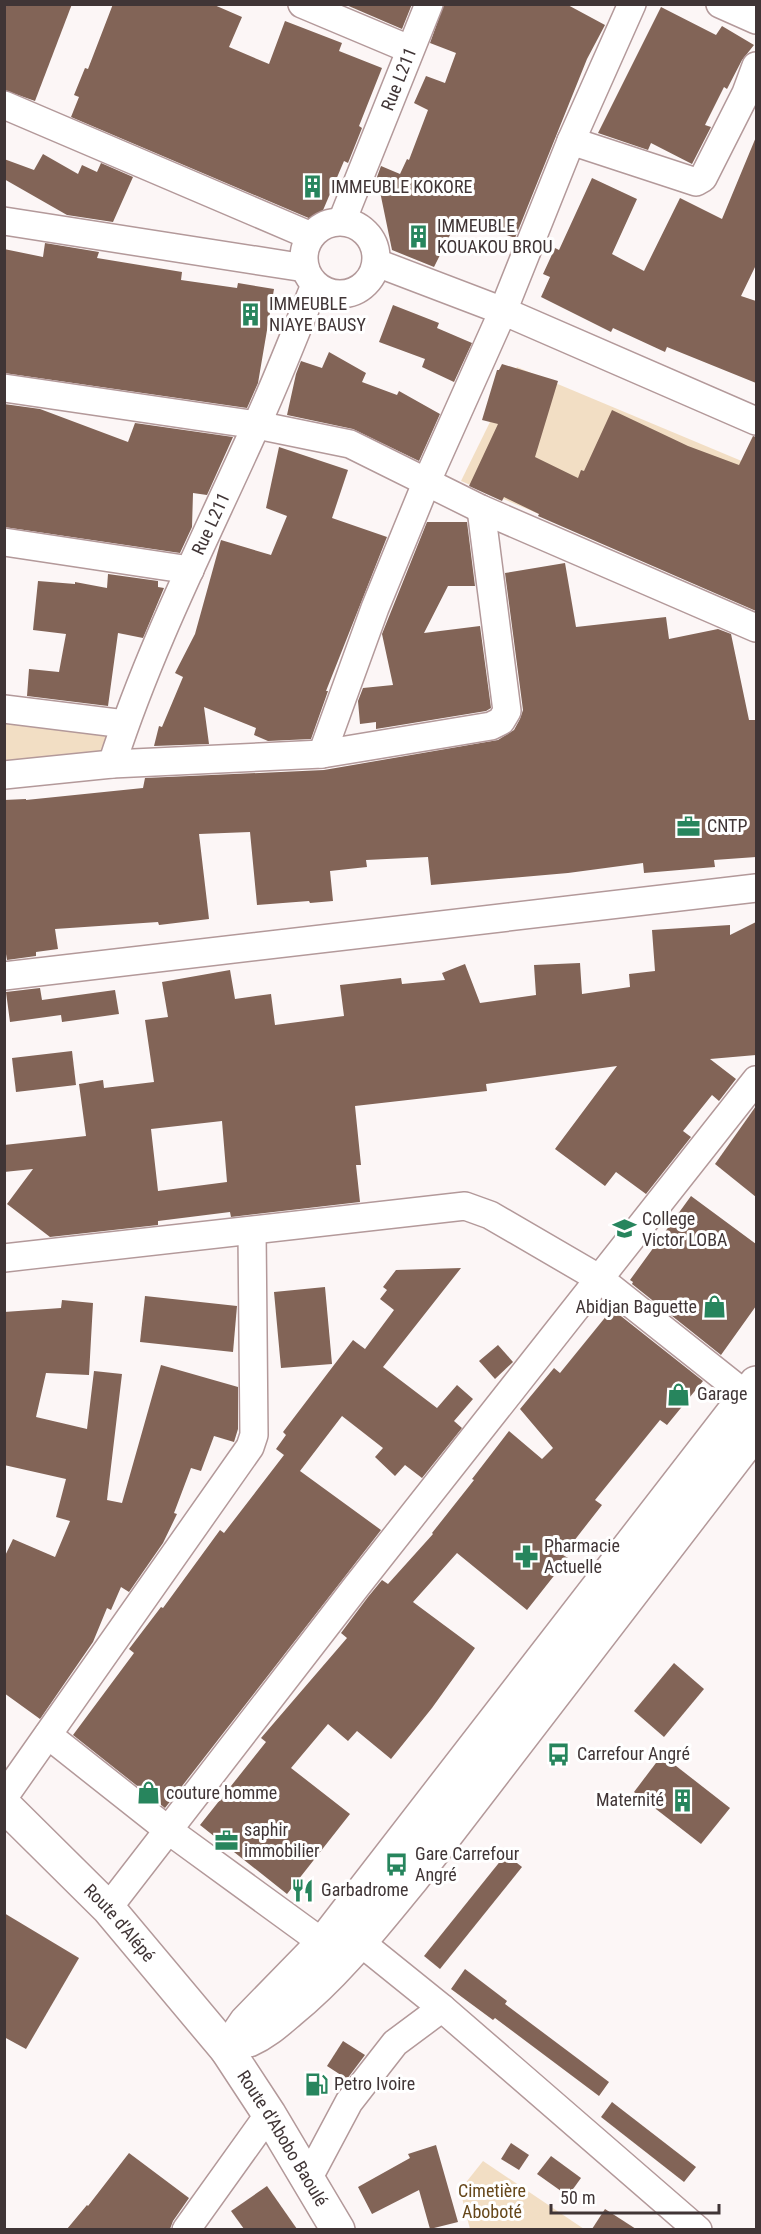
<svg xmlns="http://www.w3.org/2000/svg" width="761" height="2234" viewBox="0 0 761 2234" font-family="'Roboto Condensed',sans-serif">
	<rect width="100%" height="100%" fill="#fcf6f6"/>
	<g fill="#f2dec4">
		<polygon points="517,367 756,467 756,606 461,481"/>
		<polygon points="4,721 114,729 104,758 5,770"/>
		<polygon points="483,2161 584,2229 470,2229 460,2190"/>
	</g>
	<g fill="#826457" fill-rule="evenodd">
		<polygon points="4,4 72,4 35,101 4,90"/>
		<polygon points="113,4 212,4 242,17 229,47 269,64 285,21 342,43 339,51 382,68 359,126 362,128 348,163 344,161 318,222 71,117 79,97 74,95 85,68 88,69"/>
		<polygon points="344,4 412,4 402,29"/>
		<polygon points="444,4 566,4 605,25 587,59 515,238 459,217 434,267 392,250 377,177 381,166 400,174 407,159 409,160 428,110 414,103 426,76 445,83 456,53 430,43"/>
		<polygon points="661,7 716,35 722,26 754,45 742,60 727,89 724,87 705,125 711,127 692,164 651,143 648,150 598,133"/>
		<polygon points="756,137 756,265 741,296 756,301 756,383 667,347 665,352 613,328 611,332 541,297 550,277 543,274 555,248 559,250 592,178 637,199 612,254 644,271 680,198 722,219"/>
		<polygon points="43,154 78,174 82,165 97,172 101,163 133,177 113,222 67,215 4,179 4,159 34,170"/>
		<polygon points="45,243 99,252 97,258 182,272 181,280 237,288 238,283 274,289 258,383 247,408 4,373 4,249 43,257"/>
		<polygon points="393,305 439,323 437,328 472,343 454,382 422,367 425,359 379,342"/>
		<polygon points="329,352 366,373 362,382 397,395 399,391 440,414 419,461 353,429 287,415 296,374 301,361 322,368"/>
		<polygon points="502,364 558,381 535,457 578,478 581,470 584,471 612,410 688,446 739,465 753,436 756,437 756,611 538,516 539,514 504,497 502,501 469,486 498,424 482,420 497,370 499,370"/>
		<polygon points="4,404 40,409 128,442 135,423 233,437 207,495 193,493 192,527 180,553 4,527"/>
		<polygon points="279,447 348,470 332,518 387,537 326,691 328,691 311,739 268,741 254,735 256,728 204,707 209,744 154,746 159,726 162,727 183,677 175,673 195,634 221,540 271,555 287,516 266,508"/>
		<polygon points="427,522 467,522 475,586 448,586 424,633 480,626 491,708 486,711 376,729 376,722 360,724 358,701 363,688 393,685 382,634"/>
		<polygon points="565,563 576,627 666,617 669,639 718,629 731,634 749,720 756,720 756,857 714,860 715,867 644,873 643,863 568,873 431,885 428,857 366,860 367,867 330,871 333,901 310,903 309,901 257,905 250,832 199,834 209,919 159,925 158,922 55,929 58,949 36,952 36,956 7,960 4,942 4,800 26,799 26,800 143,788 145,778 324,770 498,740 514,730 520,719 523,710 505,573"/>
		<polygon points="108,574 158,581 158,587 164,588 143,638 118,633 108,706 27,696 29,669 59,672 66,634 33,630 38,581 75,584 75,582 107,588"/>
		<path d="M756,922V1055L710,1059L736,1079L719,1101L712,1095L683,1131L691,1137L646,1194L616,1172L605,1186L555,1149L617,1066L486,1084L487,1091L355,1106L361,1165H356L360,1202L231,1217L230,1212L158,1221V1225L50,1237L7,1204L33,1169L4,1172V1145L86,1136L79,1084L103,1080L104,1088L154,1082L145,1020L168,1017L162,982L230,970L235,999L271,994L275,1025L344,1016L340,985L401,978L402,984L445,980L442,973L465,964L480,1003L536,995L534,965L580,963L582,994L630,987L629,974L655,971L652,930L730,925V935ZM222,1121L227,1182L158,1191L151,1129Z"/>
		<polygon points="40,988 42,1000 115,990 119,1014 62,1022 61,1015 10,1022 6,992"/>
		<polygon points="72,1051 76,1085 16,1092 12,1058"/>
		<polygon points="756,1106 756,1197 715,1164"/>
		<polygon points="691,1196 756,1244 756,1306 721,1355 632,1284 633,1282 630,1280"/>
		<polygon points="461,1268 383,1367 437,1408 457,1385 473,1399 454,1421 462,1428 422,1478 405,1465 395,1476 375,1457 383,1448 342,1416 300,1471 381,1530 165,1808 73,1735 134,1653 129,1649 161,1607 163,1608 220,1530 224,1533 284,1455 276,1449 286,1435 283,1432 353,1340 365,1349 394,1310 380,1299 387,1290 383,1287 396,1270"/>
		<polygon points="325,1287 332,1364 281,1368 274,1292"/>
		<polygon points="145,1296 237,1306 233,1352 140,1342"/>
		<polygon points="62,1300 93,1303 89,1375 46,1373 36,1417 87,1429 94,1371 122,1374 107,1500 122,1503 161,1365 238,1387 238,1429 234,1442 214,1436 201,1471 191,1468 174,1513 177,1514 163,1543 129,1592 121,1587 111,1610 107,1608 93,1642 40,1719 4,1693 4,1558 13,1539 55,1557 70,1521 56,1517 66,1479 4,1465 4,1312 61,1308"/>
		<polygon points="612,1309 703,1381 667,1425 660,1420 595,1500 602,1505 563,1555 568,1558 527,1610 457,1553 413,1602 475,1648 432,1708 391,1759 357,1731 348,1741 328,1724 291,1768 350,1814 287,1894 200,1825 266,1742 261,1738 347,1638 341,1633 368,1597 382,1580 388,1584 433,1534 432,1533 474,1480 472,1479 509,1431 542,1459 553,1448 520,1409 554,1368 560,1373"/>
		<polygon points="498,1345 513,1362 495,1379 479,1361"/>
		<polygon points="674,1663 704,1689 664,1737 634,1711"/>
		<polygon points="662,1755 730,1808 701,1844 634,1792"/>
		<polygon points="506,1854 522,1867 440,1969 424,1956"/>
		<polygon points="4,1913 79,1958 26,2049 4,2037"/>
		<polygon points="465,1969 507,2001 505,2004 609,2082 599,2096 495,2018 493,2020 451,1989"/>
		<polygon points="343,2041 365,2055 347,2079 327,2066"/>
		<polygon points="612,2102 696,2167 684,2182 601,2117"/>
		<polygon points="511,2143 529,2155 519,2170 501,2159"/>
		<polygon points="436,2145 458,2222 430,2229 419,2190 372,2214 358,2187 410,2158 408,2154"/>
		<polygon points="129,2153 189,2198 173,2221 170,2229 67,2229 87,2205 88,2206"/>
		<polygon points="551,2156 581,2178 568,2196 537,2174"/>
		<polygon points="267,2186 297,2229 244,2229 231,2211"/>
		<polygon points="605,2209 636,2229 592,2229"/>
	</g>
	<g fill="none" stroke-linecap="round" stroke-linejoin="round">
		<defs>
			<g id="minor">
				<polyline points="302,4 409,49"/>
				<polyline points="720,4 756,20"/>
				<polyline points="4,105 311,236"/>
				<polyline points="571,141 696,182 703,178 746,93 756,66"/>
				<polyline points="4,221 305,268"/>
				<path id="s1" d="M342,221L429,4"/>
				<circle cx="340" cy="258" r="36"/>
				<polyline points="377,263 503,311 756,421"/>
				<polyline points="4,388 257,425 350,444 481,509 756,628"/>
				<polyline points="4,542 190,570"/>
				<polyline points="4,709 125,724"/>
				<polyline points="322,754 375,608 427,481 503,311 571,141 632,4"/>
				<path id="s2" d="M112,764C149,649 205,539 255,428C277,381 295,333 315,285"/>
				<polyline points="4,775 112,764 322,754 491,726 501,721 507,711 481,509"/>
				<polyline points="4,976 756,888"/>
				<polyline points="4,1258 465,1206 490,1215 600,1279 756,1403"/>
				<polyline points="48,1735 168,1830 323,1943"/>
				<polyline points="4,1797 250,1447 254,1435 252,1231"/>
				<polyline points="108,1908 356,1587 756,1080"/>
				<polyline points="344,1929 442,2008 698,2230"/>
				<polyline points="308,2179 349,2102 395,2043 442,2008"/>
				<polyline points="186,2230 269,2114"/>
			</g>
			<g id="major">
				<path id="s3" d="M4,1805L108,1908L227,2050L269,2114L338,2230"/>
				<path d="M249,2040C265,2033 277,2022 290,2011C337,1973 374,1925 412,1879L756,1431"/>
				<polyline points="227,2050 246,2022 323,1943 756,1383"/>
			</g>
		</defs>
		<use href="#minor" stroke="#b3999a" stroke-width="30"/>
		<use href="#major" stroke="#b3999a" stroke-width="36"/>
		<use href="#minor" stroke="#fff" stroke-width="27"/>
		<use href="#major" stroke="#fff" stroke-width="33"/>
	</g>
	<defs>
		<symbol id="building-bare" viewBox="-9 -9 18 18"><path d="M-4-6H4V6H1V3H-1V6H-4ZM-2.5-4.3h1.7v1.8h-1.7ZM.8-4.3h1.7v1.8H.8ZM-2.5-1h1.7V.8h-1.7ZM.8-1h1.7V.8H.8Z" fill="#27855d" stroke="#fff" stroke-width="2.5" paint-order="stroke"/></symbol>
		<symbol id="office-bare" viewBox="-9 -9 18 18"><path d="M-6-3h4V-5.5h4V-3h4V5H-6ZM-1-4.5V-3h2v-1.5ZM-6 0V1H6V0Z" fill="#27855d" stroke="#fff" stroke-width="2.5" paint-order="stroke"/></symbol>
		<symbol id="school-bare" viewBox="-9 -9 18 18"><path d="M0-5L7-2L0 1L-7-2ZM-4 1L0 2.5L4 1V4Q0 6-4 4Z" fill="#27855d" stroke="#fff" stroke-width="2.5" paint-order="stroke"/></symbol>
		<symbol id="shop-bare" viewBox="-9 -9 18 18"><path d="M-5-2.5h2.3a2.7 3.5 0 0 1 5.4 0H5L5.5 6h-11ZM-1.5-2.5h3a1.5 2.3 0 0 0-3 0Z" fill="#27855d" stroke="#fff" stroke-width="2.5" paint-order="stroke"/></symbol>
		<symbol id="pharmacy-bare" viewBox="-9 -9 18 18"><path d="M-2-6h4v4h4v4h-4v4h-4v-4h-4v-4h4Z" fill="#27855d" stroke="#fff" stroke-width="2.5" paint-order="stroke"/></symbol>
		<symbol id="bus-bare" viewBox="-9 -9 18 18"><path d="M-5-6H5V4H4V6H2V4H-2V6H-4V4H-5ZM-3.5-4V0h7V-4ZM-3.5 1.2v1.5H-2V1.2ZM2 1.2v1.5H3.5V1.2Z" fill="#27855d" stroke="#fff" stroke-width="2.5" paint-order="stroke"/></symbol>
		<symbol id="restaurant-bare" viewBox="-9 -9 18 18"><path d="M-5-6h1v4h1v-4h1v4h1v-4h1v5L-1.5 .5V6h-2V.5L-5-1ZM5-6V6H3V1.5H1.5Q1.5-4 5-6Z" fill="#27855d" stroke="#fff" stroke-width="2.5" paint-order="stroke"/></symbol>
		<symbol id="fuel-bare" viewBox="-9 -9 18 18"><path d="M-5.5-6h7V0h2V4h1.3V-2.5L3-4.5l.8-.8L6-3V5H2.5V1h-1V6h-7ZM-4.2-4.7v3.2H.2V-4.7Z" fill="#27855d" stroke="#fff" stroke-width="2.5" paint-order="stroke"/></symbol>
	</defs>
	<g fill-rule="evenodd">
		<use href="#building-bare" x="296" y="170" width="33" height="33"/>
		<use href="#building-bare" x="402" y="220" width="33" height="33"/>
		<use href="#building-bare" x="234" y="298" width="33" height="33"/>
		<use href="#office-bare" x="672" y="810" width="33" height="33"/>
		<use href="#school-bare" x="608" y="1212" width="33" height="33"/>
		<use href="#shop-bare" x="698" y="1290" width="33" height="33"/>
		<use href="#shop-bare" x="662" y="1378" width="33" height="33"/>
		<use href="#pharmacy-bare" x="510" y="1540" width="33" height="33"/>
		<use href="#bus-bare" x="542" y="1738" width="33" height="33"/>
		<use href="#shop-bare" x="132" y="1776" width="33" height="33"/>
		<use href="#building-bare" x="666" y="1784" width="33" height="33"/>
		<use href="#office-bare" x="210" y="1824" width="33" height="33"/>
		<use href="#bus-bare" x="380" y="1848" width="33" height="33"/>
		<use href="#restaurant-bare" x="286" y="1874" width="33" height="33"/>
		<use href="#fuel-bare" x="300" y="2068" width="33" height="33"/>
	</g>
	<g text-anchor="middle" stroke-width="6" stroke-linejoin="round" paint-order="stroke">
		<g font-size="18" fill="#403536" stroke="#fff">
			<text dy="6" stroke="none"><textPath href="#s1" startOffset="153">Rue L211</textPath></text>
			<text dy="6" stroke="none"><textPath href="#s2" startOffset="260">Rue L211</textPath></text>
			<text dy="6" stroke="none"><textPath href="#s3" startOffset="165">Route d'Alépé</textPath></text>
			<text dy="6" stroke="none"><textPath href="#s3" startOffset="436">Route d'Abobo Baoulé</textPath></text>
		</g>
		<g font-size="18" fill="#403536" stroke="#fff" text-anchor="start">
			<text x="331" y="193">IMMEUBLE KOKORE</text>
			<text x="437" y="232">IMMEUBLE<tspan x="437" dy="21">KOUAKOU BROU</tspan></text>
			<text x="269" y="310">IMMEUBLE<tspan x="269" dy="21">NIAYE BAUSY</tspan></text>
			<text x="707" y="832">CNTP</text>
			<text x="642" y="1225">College<tspan x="642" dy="21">Victor LOBA</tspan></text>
			<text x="697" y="1313" text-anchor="end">Abidjan Baguette</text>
			<text x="697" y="1400">Garage</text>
			<text x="544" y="1552">Pharmacie<tspan x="544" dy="21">Actuelle</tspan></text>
			<text x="577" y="1760">Carrefour Angré</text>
			<text x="166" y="1799">couture homme</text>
			<text x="664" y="1806" text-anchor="end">Maternité</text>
			<text x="244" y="1836">saphir<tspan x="244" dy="21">immobilier</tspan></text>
			<text x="415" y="1860">Gare Carrefour<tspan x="415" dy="21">Angré</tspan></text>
			<text x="321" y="1896">Garbadrome</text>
			<text x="334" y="2090">Petro Ivoire</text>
		</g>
		<g font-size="18" fill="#66471a" stroke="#fff">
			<text x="492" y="2197">Cimetière<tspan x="492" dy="21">Aboboté</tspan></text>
		</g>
	</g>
	<rect width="761" height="2234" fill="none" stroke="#403536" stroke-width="12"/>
	<path d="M551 2204v9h168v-9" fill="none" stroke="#403536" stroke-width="3"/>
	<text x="560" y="2204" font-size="18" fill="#403536" stroke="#ffffff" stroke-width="4.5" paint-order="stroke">50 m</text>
</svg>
